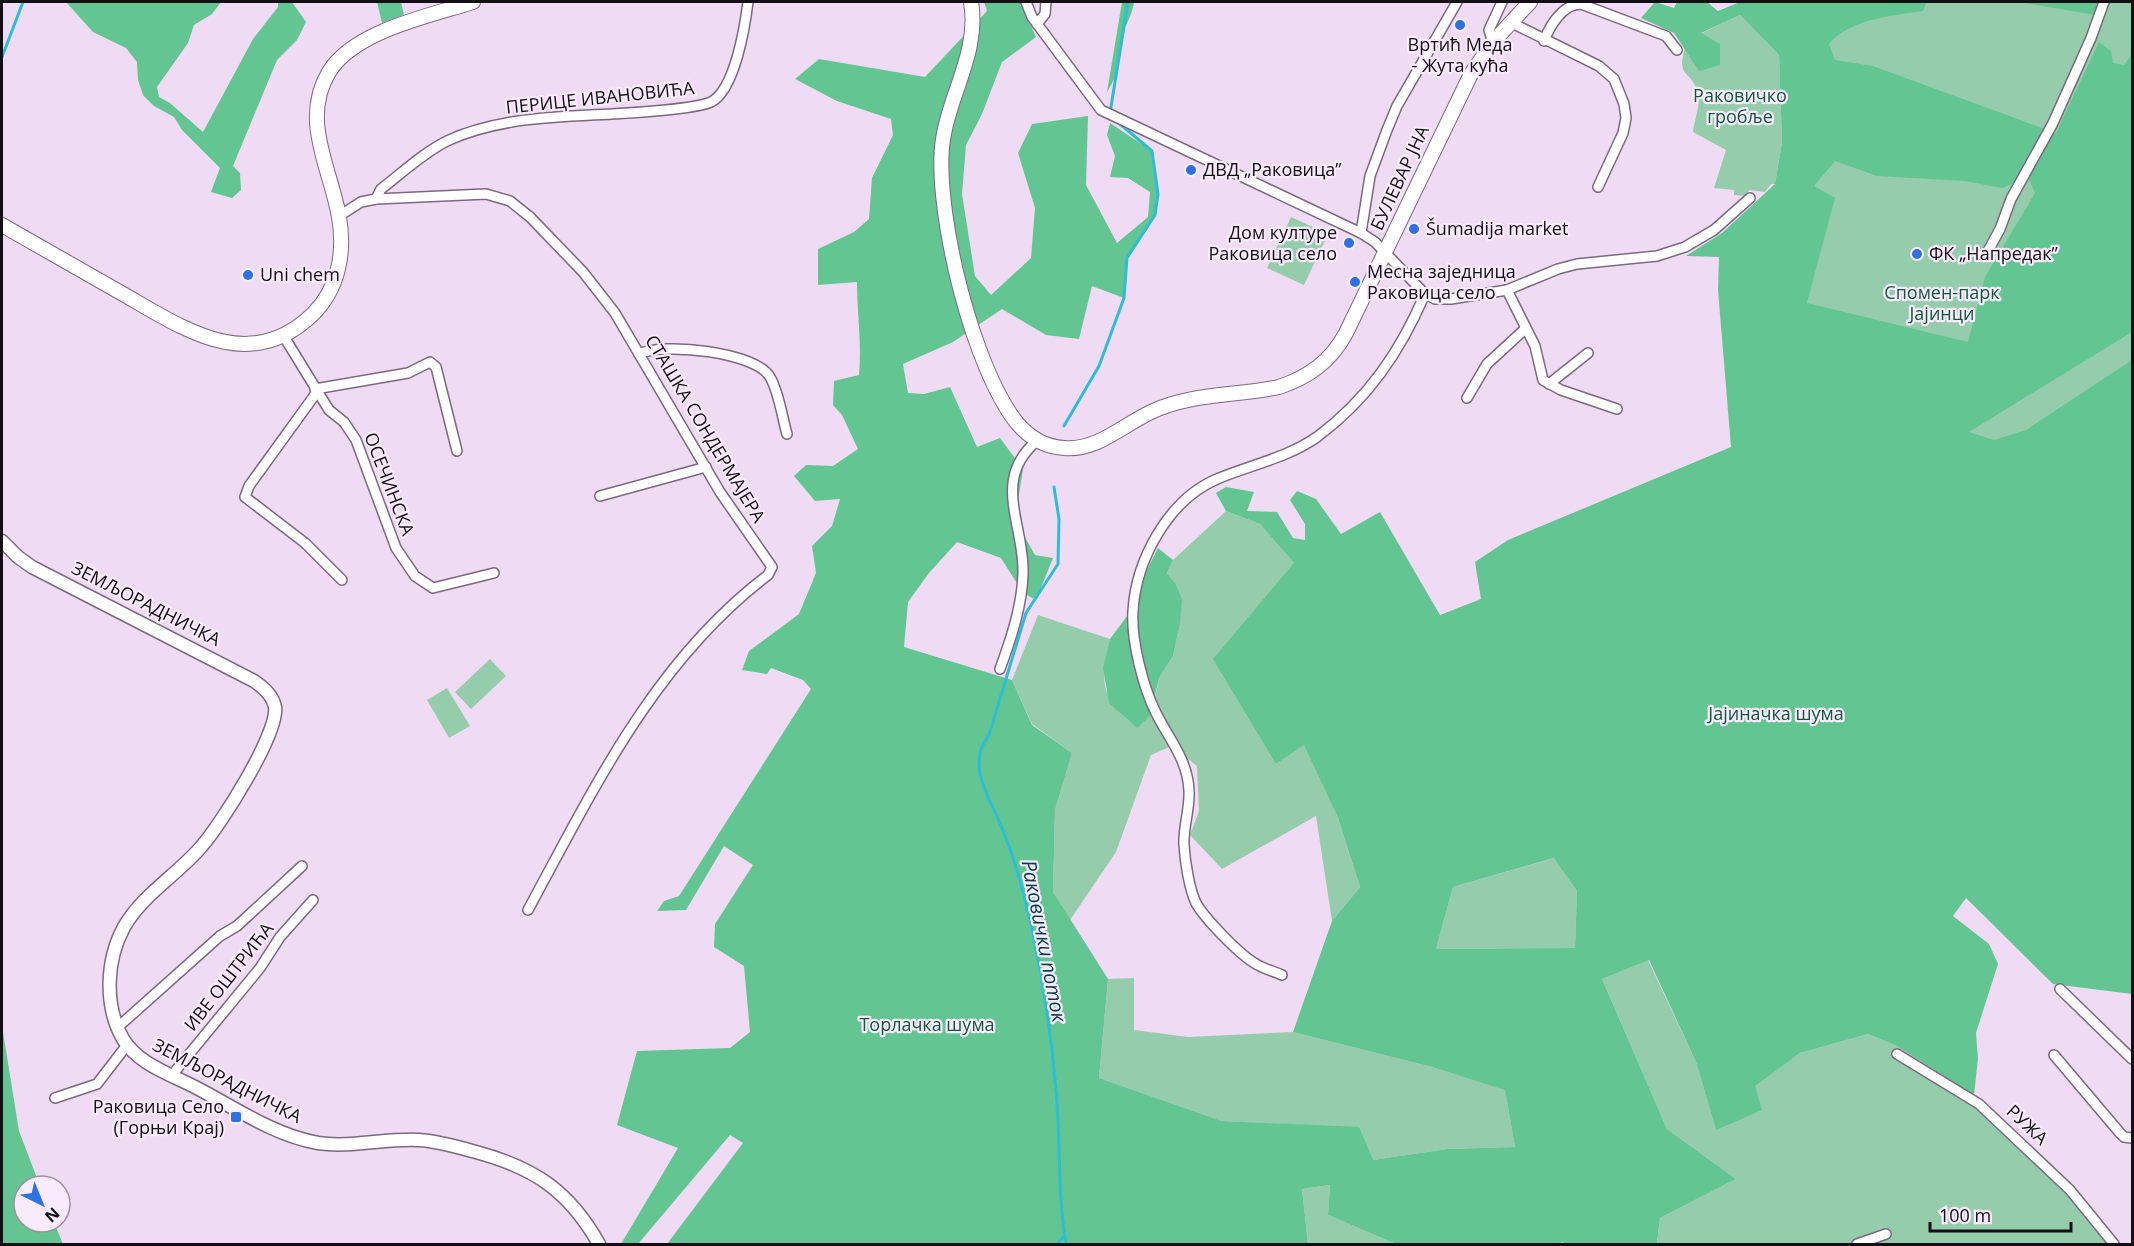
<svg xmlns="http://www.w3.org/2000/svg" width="2134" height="1246" viewBox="0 0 2134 1246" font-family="'Open Sans',sans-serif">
	<rect width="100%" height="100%" fill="#efdbf3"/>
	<g fill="#95cdac">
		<polygon points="1781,2 2132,2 2132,771 1775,590 1788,178"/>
		<path d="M1740,15L1779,55L1782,142L1775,184H1771L1765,192L1749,190L1746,196L1734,195V190L1714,188L1726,150L1693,132C1694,119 1702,104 1697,90C1690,70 1676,77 1685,48L1700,71V34Z"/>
		<polygon points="1291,217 1328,234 1304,285 1267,268"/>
		<path d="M1226,511L1260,524L1294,563L1276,764L1304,744L1338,818L1360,887L1332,921L1316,816L1222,869L1190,835L1199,811L1197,766L1172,746L1151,755L1116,852L1070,920L1053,892L1055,810L1072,753L1032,724L1012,680L1038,615L1110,639C1100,683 1100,699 1137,727L1154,702L1159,678L1173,656L1180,624L1175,583L1167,573L1173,560Z"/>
		<polygon points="490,659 506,676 471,709 455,692"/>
		<polygon points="447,688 470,726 449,738 427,700"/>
		<polygon points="1555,858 1577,891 1575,948 1436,949 1453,887"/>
		<polygon points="1648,960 1696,1062 1716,1130 1754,1086 1800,1053 1868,1034 1897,1046 1926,1064 1979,1104 2070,1190 2113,1244 1657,1244 1660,1218 1736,1179 1667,1129 1602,979"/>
		<polygon points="1134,978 1134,1030 1188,1037 1293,1032 1432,1067 1505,1089 1515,1147 1447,1149 1373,1160 1304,1125 1222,1121 1099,1078 1108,979"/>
		<polygon points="1330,1185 1328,1215 1396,1244 1308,1244 1302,1189"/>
	</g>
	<g fill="#63c592" fill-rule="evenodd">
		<polygon points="66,2 221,2 212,14 194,25 188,43 157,87 159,97 170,103 203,132 253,39 278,7 278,2 292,2 306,22 297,40 277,60 233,166 240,173 241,190 232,198 211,192 220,168 182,130 174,117 154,106 143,95 138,80 137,62 126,48 93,32"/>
		<polygon points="377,2 401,2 404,15 382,23"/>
		<path d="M984,2H1020L1036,37L1002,62L982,114L966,145L962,194L975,276L991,295L1031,258L1035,208L1018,153L1032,124L1088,116L1086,185L1117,243L1148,217L1150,192L1128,178L1110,177L1115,156L1107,135L1110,123L1152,151L1158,194L1155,215L1127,258L1124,298L1092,286L1079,339L1046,335L1002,309L953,342L903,364L908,393L924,394L950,387L977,447L1000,438L1023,469L1015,520L1035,555L1053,558L1036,600L1023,593L1001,558L957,542L929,573L908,602L904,647L1012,680L1032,725L1072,753L1055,810L1053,892L1108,979L1099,1078L1222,1121L1359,1127L1373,1160L1447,1149L1515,1147L1505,1090L1432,1067L1293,1032L1332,921L1360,887L1338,818L1304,745L1276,764L1213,659L1294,563L1260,524L1226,511L1216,493L1226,487L1254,492L1247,511L1277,512L1293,538L1305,540V524L1290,500L1297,491L1316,499L1341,534L1380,512L1440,615L1481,599L1475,562L1508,540L1731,447L1718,290L1719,257L1686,256L1722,233L1775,184L1782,142L1779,55L1740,15L1701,33L1720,44V65L1699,71L1674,33L1641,18L1655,2L1674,8L1677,2H1707L1718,11L1740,2H1927L1923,11C1891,16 1850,19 1829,44L1835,60L1873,66L2056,133L2099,42L2111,51L2113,63L2124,65L2132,54V332L1969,432L1994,440L2026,430L2132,360V994L2053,984L1966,898L1953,916L1989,944L1998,964L1976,1033L1978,1059L1974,1095L1897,1046L1868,1034L1800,1053L1755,1086L1762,1110L1716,1130L1696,1062L1649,960L1602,979L1667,1129L1736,1179L1660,1218L1657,1244H1564L1563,1242L1558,1244H1396L1328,1215L1330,1185L1302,1189L1308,1244H667L743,1143L730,1135L638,1244H621L678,1148L617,1125L637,1051L730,1048L750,1032L744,966L714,947L715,924L753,865L724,846L686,910L657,911L664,901L679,896L811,689L803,680L771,668L767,674L742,670L749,651L799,614L816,573L812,546L832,526L840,499L815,501L794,476L806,465L833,466L858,449L842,415L833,405L834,381L859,375C862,343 857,314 857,282L818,285V249L854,232L869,219L872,178L893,135L891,119L837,101L795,79L819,59L925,77L987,11ZM1835,161L1877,176L1965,181L2002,188L2028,177L2035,193L1985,277L1968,342L1807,303L1835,198L1814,186ZM1554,858L1577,891L1575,948L1436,949L1453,887Z"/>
		<path d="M1122,2H1134C1132,17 1125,24 1122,37C1116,63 1123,67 1107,92Z"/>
		<polygon points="2019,2 2108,2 2101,16"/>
		<polygon points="1158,548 1173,560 1167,573 1175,583 1182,599 1180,624 1173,656 1159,678 1150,716 1137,728 1109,703 1103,668 1110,639 1136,604 1141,582"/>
		<polygon points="2,1026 19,1131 40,1186 24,1186 24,1222 54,1222 63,1244 2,1244"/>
	</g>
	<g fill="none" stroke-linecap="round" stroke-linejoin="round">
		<g stroke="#2dbed6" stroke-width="3">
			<polyline points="2,57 23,2"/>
			<polyline points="1110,113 1128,2"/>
			<polyline points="1064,426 1099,366 1124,298 1127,258 1155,215 1158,194 1152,151 1120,124"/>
			<path d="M1054,487L1059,519L1058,564L1026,613L989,735C965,764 990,798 1002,828C1032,901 1049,1011 1056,1090C1061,1143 1057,1191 1066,1244"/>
			<polyline points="1057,1244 1063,1237"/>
		</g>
		<defs>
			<g id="minor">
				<polyline points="1026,2 1032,17 1101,110 1361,233 1375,242 1425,294 1435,299 1451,299 1507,290 1558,269 1577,264 1657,256 1685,247 1714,230 1750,198"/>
				<polyline points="1510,22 1599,66 1614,79 1624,104 1626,118 1623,133 1598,187"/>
				<polyline points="1037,24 1045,14 1046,2"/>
				<path d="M1544,41C1550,25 1563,4 1581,4L1666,36L1677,50"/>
				<polyline points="1493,42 1489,30 1502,2"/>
				<path d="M376,199L486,194L510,201L530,217L583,272L615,313L720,492L772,567L768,575C655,660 593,790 528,910"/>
				<path d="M339,216L361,202L376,199L381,189C402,173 423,153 447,141C495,118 560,116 612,114C632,113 696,109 711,102C735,90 745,26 748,2"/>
				<polyline points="1361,233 1370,176 1387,130 1397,106 1457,2"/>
				<polyline points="1988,251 2000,229 2011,199 2053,123 2091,38 2104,2"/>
				<polyline points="1507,290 1535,346 1543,380 1561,390 1617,409"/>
				<polyline points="283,335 329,410 344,422 356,440 396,548 415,576 433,588 494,573"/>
				<path d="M639,354C663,342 756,352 770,377C779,392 782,417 787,434"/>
				<polyline points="1549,384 1588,353"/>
				<polyline points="315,389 408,373 430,362 436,367 457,451"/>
				<polyline points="317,392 249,486 245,497 305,543 342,580"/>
				<polyline points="1467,398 1487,364 1525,329"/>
				<polyline points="600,496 706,467"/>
				<path d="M1000,669C1011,639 1022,606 1023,574C1025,525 990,479 1038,440"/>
				<path d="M1282,975C1273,971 1264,969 1256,964C1240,955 1205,919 1196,903C1189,888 1185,861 1184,845C1183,827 1190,809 1189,791C1188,760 1169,739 1156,713C1143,687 1131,640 1133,611C1136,560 1168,500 1217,479C1250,465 1287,458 1317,437C1368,399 1400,352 1425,294"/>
				<polyline points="2060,989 2132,1059"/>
				<polyline points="118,1027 220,936 237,926 302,866"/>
				<polyline points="1897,1054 1979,1104 2070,1190 2114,1244"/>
				<polyline points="2054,1055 2120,1133 2124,1137 2132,1138"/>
				<polyline points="172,1075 260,968 280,937 313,900"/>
				<polyline points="55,1098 97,1084 127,1045"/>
				<polyline points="1857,1244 1886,1234"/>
			</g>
			<path id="tertiary" d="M2,541L18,557L32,567L254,681C263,687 273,696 275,707C279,733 220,826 201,847C178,874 142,895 124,927C106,960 104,1006 123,1039C138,1064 170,1074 195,1087C234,1107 273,1135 318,1143C351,1148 386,1138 419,1140C438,1141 458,1147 476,1152C535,1168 569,1191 599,1244"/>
			<g id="secondary">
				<path d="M971,2C980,53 947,97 942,147C936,217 973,368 1017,423C1029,437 1045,447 1064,448C1097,451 1123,425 1151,412C1190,393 1237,396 1279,387C1309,377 1331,361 1346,333L1471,74L1493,42L1530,2"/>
				<path d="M2,225C40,247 78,268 116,290C179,325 247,378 313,314C339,288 345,252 339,217C331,169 300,120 329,72C354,31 429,16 473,2"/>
			</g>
		</defs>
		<use href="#minor" stroke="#7b6a7f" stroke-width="12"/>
		<use href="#tertiary" stroke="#7b6a7f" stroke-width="15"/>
		<use href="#secondary" stroke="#7b6a7f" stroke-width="16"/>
		<use href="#minor" stroke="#fff" stroke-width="9"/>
		<use href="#tertiary" stroke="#fff" stroke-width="12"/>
		<use href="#secondary" stroke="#fff" stroke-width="14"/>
	</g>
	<g fill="#2d72df" stroke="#faeafd" stroke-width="2">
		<circle cx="1460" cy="25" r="6"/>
		<circle cx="1191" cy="170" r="6"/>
		<circle cx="1414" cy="229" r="6"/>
		<circle cx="1349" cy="243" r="6"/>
		<circle cx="1917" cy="254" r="6"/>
		<circle cx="248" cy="275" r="6"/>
		<circle cx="1355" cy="282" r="6"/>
		<rect x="230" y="1111" width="12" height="12" rx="3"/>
	</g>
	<g text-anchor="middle" stroke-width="4.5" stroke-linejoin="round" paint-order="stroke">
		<g font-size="18" fill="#140e15" stroke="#faeafd" text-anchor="start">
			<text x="1460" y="51" text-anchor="middle">Вртић Меда<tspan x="1460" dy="21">- Жута кућа</tspan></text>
			<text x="1203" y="176">ДВД „Раковица”</text>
			<text x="1426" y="235">Šumadija market</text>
			<text x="1337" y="239" text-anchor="end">Дом културе<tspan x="1337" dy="21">Раковица село</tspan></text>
			<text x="1929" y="260">ФК „Напредак”</text>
			<text x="1367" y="278">Месна заједница<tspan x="1367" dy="21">Раковица село</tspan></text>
			<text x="260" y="281">Uni chem</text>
			<text x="224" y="1113" text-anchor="end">Раковица Село<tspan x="224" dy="21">(Горњи Крај)</tspan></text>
		</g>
		<g font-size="18" fill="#0e5a39" stroke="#faeafd">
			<text x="1740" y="102">Раковичко<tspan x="1740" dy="21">гробље</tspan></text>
			<text x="1942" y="299">Спомен-парк<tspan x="1942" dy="21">Јајинци</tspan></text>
			<text x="1776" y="720">Јајиначка шума</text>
			<text x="927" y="1031">Торлачка шума</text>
		</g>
		<g font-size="18" fill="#140e15" stroke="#faeafd">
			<text transform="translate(600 98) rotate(-6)" y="6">ПЕРИЦЕ ИВАНОВИЋА</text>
			<text transform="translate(1400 178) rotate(-65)" y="6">БУЛЕВАР ЈНА</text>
			<text transform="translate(705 429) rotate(59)" y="6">СТАШКА СОНДЕРМАЈЕРА</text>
			<text transform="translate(389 484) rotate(69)" y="6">ОСЕЧИНСКА</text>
			<text transform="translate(146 604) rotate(27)" y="6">ЗЕМЉОРАДНИЧКА</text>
			<text transform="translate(229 977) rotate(-52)" y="6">ИВЕ ОШТРИЋА</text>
			<text transform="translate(227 1081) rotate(27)" y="6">ЗЕМЉОРАДНИЧКА</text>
			<text transform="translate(2027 1125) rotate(43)" y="6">РУЖА</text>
		</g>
		<g font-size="20" font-style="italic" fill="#003f49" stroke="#faeafd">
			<text transform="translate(1044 941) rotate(79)" y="7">Раковички поток</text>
		</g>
	</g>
	<rect width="2134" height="1246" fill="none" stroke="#140e15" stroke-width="6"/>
	<g transform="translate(42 1204) rotate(137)"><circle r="28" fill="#faeafd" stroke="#9e92a0" stroke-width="1.5"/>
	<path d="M0-4.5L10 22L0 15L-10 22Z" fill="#2d72df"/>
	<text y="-9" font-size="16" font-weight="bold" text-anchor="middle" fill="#140e15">N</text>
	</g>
	<path d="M1930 1222v9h141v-9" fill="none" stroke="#140e15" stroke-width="3"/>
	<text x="1939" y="1222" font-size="18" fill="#140e15" stroke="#faeafd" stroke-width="4.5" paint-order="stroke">100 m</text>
</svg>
